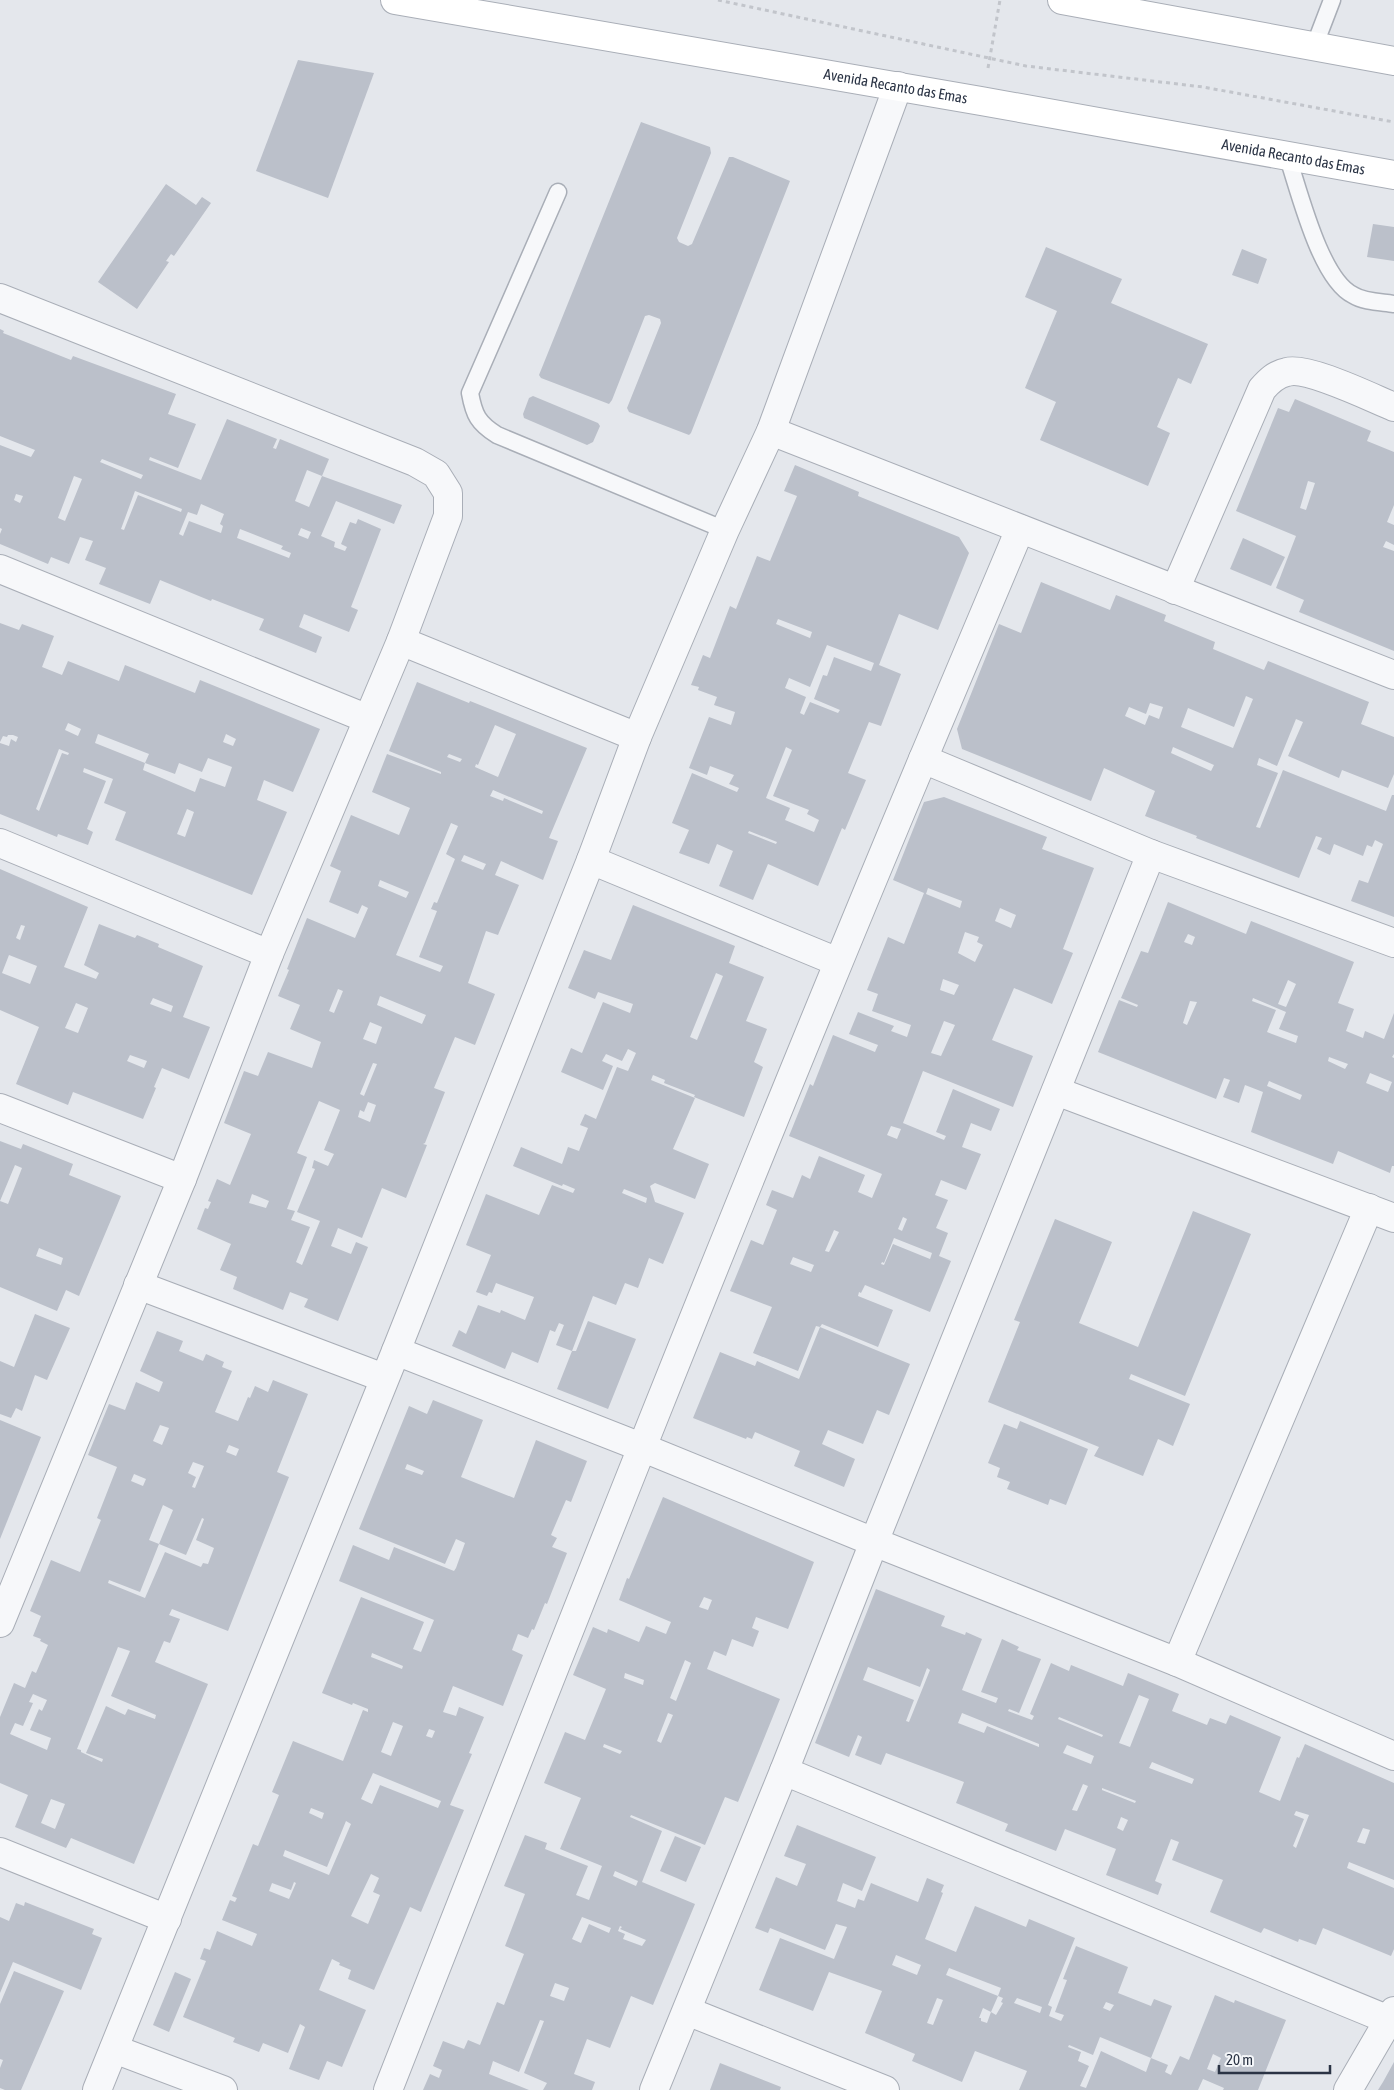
<svg xmlns="http://www.w3.org/2000/svg" width="1394" height="2090" viewBox="0 0 1394 2090" font-family="'Asap Condensed',sans-serif">
	<rect width="100%" height="100%" fill="#e4e7ec"/>
	<g fill="#bbc0ca" fill-rule="evenodd">
		<polygon points="298,60 374,73 328,198 256,171"/>
		<polygon points="641,122 710,147 711,153 677,238 679,242 688,246 692,244 729,157 733,157 790,181 691,433 689,435 629,412 627,408 661,323 660,319 649,315 645,316 612,400 609,404 541,378 539,375"/>
		<polygon points="166,184 196,205 202,197 211,203 174,256 171,254 166,261 169,262 137,309 98,282"/>
		<polygon points="1373,224 1394,227 1394,261 1367,257"/>
		<polygon points="1046,247 1122,279 1111,303 1208,344 1191,384 1178,378 1157,427 1170,433 1148,486 1040,440 1056,402 1025,388 1057,311 1025,297"/>
		<polygon points="1242,249 1267,259 1258,284 1232,275"/>
		<path d="M0,329L4,331L3,333L71,360L73,356L176,394L168,414L196,424L178,468L150,457L149,460L201,480L227,419L277,439L273,448L276,449L280,439L329,459L322,476L402,505L394,524L336,501L321,536L335,542L334,547L345,551L347,547L341,544L350,522L356,524L358,519L381,529L351,607L358,610L349,632L304,614L299,627L322,637L316,653L259,630L264,619L212,599L211,601L160,580L150,604L99,584L106,568L85,560L93,541L80,537L69,564L51,557L48,564L0,544V534L2,529L0,528V445L31,457L35,450L0,436ZM102,459L143,475L141,479L100,462ZM307,470L322,476L309,507L295,501ZM74,476L82,479L65,521L58,518ZM135,491L182,509L181,512L138,495L124,530L121,529ZM16,494L23,496L20,503L14,500ZM201,504L224,514L220,524L223,526L221,533L189,521L183,536L179,534L188,512L197,515ZM301,528L311,532L308,539L298,535ZM240,529L283,546L281,549L291,553L289,558L237,538Z"/>
		<polygon points="533,396 598,423 600,426 593,442 587,445 524,418 523,414 529,398"/>
		<path d="M1295,399L1371,431L1367,441L1394,452V505L1387,522L1394,525V545L1386,541L1383,547L1394,551V651L1299,612L1304,600L1276,588L1296,536L1236,511L1278,408L1289,412ZM1308,481L1315,483L1306,510L1300,508Z"/>
		<path d="M795,465L859,492L858,496L959,537L969,553L938,630L899,614L879,665L901,674L881,726L869,722L848,773L866,780L845,830L842,828L818,886L768,864L753,900L719,886L733,851L717,844L709,864L679,853L689,830L672,823L692,773L737,792L739,788L729,784L734,775L710,766L707,775L689,768L709,717L731,725L735,712L714,705L717,697L698,690L699,687L691,685L703,655L710,658L730,606L736,609L757,556L770,561L797,496L784,491ZM778,619L812,632L810,638L776,624ZM827,645L874,663L871,671L834,657L827,676L823,675L814,699L840,710L838,713L810,702L804,715L800,713L806,697L785,688L789,678L810,687ZM786,747L792,750L773,796L809,810L807,814L819,820L814,832L785,820L790,808L766,798ZM749,831L777,842L776,844L748,833Z"/>
		<polygon points="1243,538 1285,557 1271,586 1230,569"/>
		<path d="M1041,582L1110,610L1116,595L1166,615L1164,621L1215,642L1213,649L1264,670L1268,661L1369,702L1361,724L1394,737V774L1388,788L1342,770L1339,778L1288,756L1303,722L1296,719L1277,766L1259,758L1257,765L1278,773L1256,827L1260,828L1283,770L1386,811L1392,795H1394V917L1351,901L1359,880L1368,883L1383,844L1375,840L1372,847L1367,845L1363,856L1334,844L1330,855L1317,849L1322,838L1316,836L1299,878L1196,838L1197,836L1145,816L1155,791L1104,768L1091,801L962,749L957,729L999,624L1021,633ZM1246,696L1253,699L1233,748L1181,727L1188,708L1234,727ZM1150,703L1163,707L1159,719L1149,715L1145,725L1125,716L1129,707L1146,714ZM1173,747L1214,765L1211,771L1171,753Z"/>
		<path d="M0,623L19,630L22,624L54,636L42,667L62,675L68,661L119,681L125,665L195,693L200,680L320,729L293,792L264,780L257,800L287,812L252,895L115,840L126,812L104,803L113,779L84,768L83,772L106,781L87,829L93,832L88,845L58,834L57,837L0,814V743L9,746L11,739L16,742L18,737L13,735H8L7,737L3,736L0,742ZM68,723L81,729L78,736L65,730ZM98,734L149,754L145,763L95,743ZM226,734L236,739L233,746L223,742ZM59,749L69,753L68,755L62,753L39,811L36,809ZM208,758L232,767L225,787L200,778L195,792L143,770L145,763L175,774L179,763L202,772ZM187,809L194,812L185,837L177,834Z"/>
		<path d="M417,682L469,703L470,701L587,748L549,838L558,841L543,880L501,861L495,875L519,885L498,935L486,931L468,983L495,994L475,1045L455,1037L434,1088L445,1092L425,1143L423,1144L427,1145L406,1198L382,1188L362,1238L338,1228L331,1246L351,1254L356,1242L368,1247L338,1321L304,1307L308,1299L290,1292L283,1310L233,1289L237,1277L220,1270L231,1244L197,1229L205,1208L208,1209L211,1202L208,1201L217,1179L230,1185L251,1134L224,1123L244,1071L258,1076L268,1052L312,1068L321,1042L290,1029L300,1005L278,996L289,970L287,969L307,918L355,938L368,908L362,905L358,914L329,902L341,871L330,866L351,815L399,835L410,808L372,792L387,754L441,774V772L389,751ZM495,725L516,734L498,777L475,767L476,764L478,765ZM449,754L462,759L460,762L447,757ZM493,790L543,811L542,814L504,798L503,801L490,796ZM451,823L458,826L446,854L455,859L437,903L434,902L431,909L437,911L419,957L443,966L440,972L396,955ZM464,855L486,864L483,870L461,861ZM380,880L409,892L406,898L378,886ZM338,989L343,991L334,1013L329,1011ZM380,996L426,1015L422,1024L377,1005ZM370,1022L382,1027L376,1044L363,1039ZM373,1063L377,1064L364,1096L360,1094ZM319,1101L340,1110L324,1150L334,1154L328,1166L314,1160L312,1168L315,1169L297,1212L320,1221L302,1265L296,1262L310,1227L291,1220L295,1211L287,1209L307,1157L297,1153ZM368,1102L376,1105L370,1122L358,1117L360,1110L364,1112ZM252,1194L269,1201L266,1208L249,1203Z"/>
		<path d="M944,797L1047,837L1042,849L1094,868L1063,949L1073,953L1052,1004L1014,988L992,1040L1033,1056L1013,1107L923,1071L903,1123L944,1140L946,1136L936,1132L953,1089L1000,1109L991,1131L971,1123L962,1147L981,1154L966,1190L941,1180L935,1195L948,1200L936,1228L948,1233L939,1256L951,1261L930,1312L865,1285L861,1293L859,1292L858,1296L893,1310L878,1347L822,1324L820,1327L816,1326L798,1371L753,1353L772,1307L730,1291L751,1240L763,1245L777,1210L766,1205L772,1190L793,1198L802,1175L810,1179L819,1156L865,1175L858,1192L872,1198L882,1174L789,1136L810,1084L813,1086L833,1035L875,1052L878,1045L849,1034L858,1012L894,1026L891,1031L907,1037L911,1025L872,1011L878,994L867,990L888,937L904,944L924,893L893,880L924,802ZM928,888L962,901L960,908L926,894ZM1000,908L1016,915L1011,928L995,921ZM965,932L979,937L977,942L983,945L975,962L958,953ZM943,979L959,985L954,995L940,990ZM944,1021L955,1025L941,1056L931,1053ZM891,1126L901,1129L897,1139L887,1135ZM903,1217L907,1219L902,1231L898,1229ZM834,1230L839,1232L829,1252L825,1251ZM894,1238L932,1253L930,1259L893,1244L884,1265L881,1264L882,1262L884,1263ZM793,1257L814,1265L811,1272L790,1264Z"/>
		<path d="M0,869L88,907L64,967L96,979L99,973L84,965L99,924L135,938L137,935L159,944L158,947L203,966L183,1017L210,1027L189,1079L162,1068L154,1087L156,1088L143,1119L73,1092L68,1105L16,1084L39,1027L0,1010ZM21,925L25,926L20,940L16,938ZM9,955L37,966L30,984L2,973ZM153,998L173,1006L171,1012L150,1004ZM76,1003L88,1008L78,1033L65,1028ZM130,1055L147,1061L144,1068L127,1061Z"/>
		<path d="M1168,902L1246,934L1251,921L1354,962L1338,1003L1354,1009L1346,1031L1363,1038L1365,1031L1384,1039L1394,1013V1054L1392,1057L1394,1058V1166H1392L1390,1173L1338,1151L1333,1164L1251,1132L1263,1092L1245,1085L1239,1103L1223,1097L1230,1080L1224,1078L1216,1099L1098,1052L1119,1000L1137,1007L1138,1005L1121,998L1141,951L1148,953ZM1188,934L1195,937L1192,945L1184,942ZM1288,980L1296,984L1286,1007L1278,1004ZM1253,998L1286,1012L1279,1029L1298,1036L1296,1043L1267,1032L1276,1010L1252,1001ZM1190,1001L1197,1002L1187,1025L1183,1023ZM1329,1057L1348,1064L1345,1069L1328,1061ZM1370,1073L1392,1082L1388,1092L1366,1083ZM1269,1081L1302,1095L1300,1100L1267,1086Z"/>
		<path d="M633,905L735,946L729,963L764,977L746,1021L767,1029L754,1062L763,1067L744,1117L694,1097L695,1095L664,1083L665,1080L653,1075L651,1080L695,1098L673,1149L709,1164L695,1199L655,1183L650,1186L655,1202L684,1213L663,1264L649,1258L638,1288L625,1283L616,1305L593,1296L572,1351H576L588,1321L636,1339L608,1409L557,1389L572,1351L556,1345L564,1325L559,1323L555,1332L550,1330L538,1363L512,1352L505,1369L452,1346L459,1330L466,1334L478,1305L500,1313L501,1310L525,1320L534,1297L496,1283L492,1293L489,1292L487,1296L476,1292L491,1255L466,1245L486,1194L539,1215L552,1185L573,1193L575,1189L563,1184L562,1186L513,1166L521,1147L562,1164L568,1147L579,1151L588,1128L580,1125L585,1114L596,1119L617,1067L628,1071L636,1053L628,1049L622,1061L606,1054L602,1061L613,1066L603,1090L561,1072L571,1048L582,1053L603,1002L630,1013L633,1004L598,992L595,999L568,988L584,950L611,960ZM716,973L723,976L697,1040L690,1037ZM624,1189L647,1198L646,1203L622,1193Z"/>
		<path d="M0,1141L21,1149L23,1144L73,1164L69,1175L121,1196L79,1296L66,1290L57,1311L0,1287V1201L8,1204L22,1168L15,1165L0,1201ZM39,1248L63,1258L61,1265L36,1256Z"/>
		<polygon points="1193,1211 1251,1234 1185,1396 1131,1374 1129,1379 1190,1404 1173,1446 1158,1439 1143,1476 1094,1456 1099,1447 988,1402 1020,1322 1014,1320 1055,1219 1112,1242 1079,1323 1138,1347"/>
		<polygon points="35,1314 70,1328 47,1380 35,1375 22,1411 16,1408 11,1418 0,1414 0,1361 14,1367"/>
		<polygon points="820,1327 910,1364 889,1415 877,1410 863,1444 828,1430 822,1444 855,1459 844,1487 794,1466 800,1451 755,1432 752,1439 747,1437 746,1439 693,1418 720,1352 755,1366 757,1361 799,1379"/>
		<path d="M157,1331L183,1341L179,1351L203,1361L206,1354L224,1362L222,1367L232,1371L215,1412L238,1421L248,1397L250,1398L255,1386L268,1392L273,1380L308,1394L277,1472L289,1477L228,1631L172,1609L169,1615L180,1619L170,1643L164,1641L155,1662L208,1684L134,1864L71,1838L66,1848L15,1827L28,1795L0,1783V1717L14,1683L25,1688L32,1671L36,1673L48,1645L40,1641L41,1639L33,1636L41,1616L30,1611L51,1560L80,1572L101,1520L97,1518L117,1467L88,1455L109,1404L125,1410L136,1382L159,1392L163,1382L140,1371ZM160,1425L169,1428L162,1445L153,1441ZM229,1445L239,1449L236,1456L226,1452ZM193,1462L204,1466L195,1488L192,1487L196,1477L188,1473ZM134,1474L146,1479L143,1486L131,1481ZM163,1505L173,1510L159,1544L149,1540ZM202,1518L204,1519L196,1540L214,1548L208,1564L203,1563L201,1567L165,1552L145,1598L108,1583L109,1580L140,1592L159,1544L186,1555ZM118,1647L130,1651L111,1696L156,1715L155,1719L128,1709L125,1715L106,1706L86,1753L103,1759L102,1762L81,1752V1750L77,1749ZM33,1694L47,1700L42,1711L39,1709L30,1730L51,1738L47,1750L10,1734L15,1723L23,1726L33,1703L29,1702ZM51,1799L65,1804L55,1829L41,1823Z"/>
		<path d="M433,1400L483,1420L461,1477L514,1498L536,1440L587,1461L571,1502L566,1500L551,1535L557,1538L552,1547L567,1553L547,1604L545,1603L534,1630L532,1629L528,1638L518,1634L512,1650L523,1655L503,1706L453,1686L443,1712L456,1716L459,1707L484,1717L469,1753L472,1754L450,1805L464,1810L421,1912L410,1907L374,1990L348,1979L351,1970L339,1965L340,1963L332,1959L319,1990L366,2010L342,2067L327,2061L319,2080L289,2069L305,2027L300,2024L288,2053L263,2043L259,2052L233,2042L235,2038L183,2017L206,1961L200,1959L204,1948L210,1950L217,1931L252,1946L257,1934L222,1920L230,1900L235,1902L237,1898L232,1896L253,1844L258,1846L279,1795L272,1792L293,1741L343,1761L363,1710L368,1712V1709L353,1703L352,1705L322,1693L361,1597L424,1622L413,1649L421,1652L434,1620L339,1581L353,1545L389,1560L394,1547L454,1571L456,1568L465,1543L456,1539L445,1564L359,1529L409,1406L427,1414ZM407,1464L424,1471L422,1475L405,1469ZM372,1653L403,1666L402,1669L371,1657ZM393,1722L403,1726L391,1756L381,1752ZM429,1729L435,1731L432,1738L426,1736ZM373,1773L441,1801L438,1808L380,1785L372,1804L361,1799ZM311,1808L324,1813L322,1819L309,1813ZM346,1821L351,1824L329,1875L283,1856L285,1850L327,1867ZM371,1874L379,1878L373,1892L380,1895L368,1924L351,1916ZM294,1882L296,1883L289,1899L269,1891L272,1883L291,1890Z"/>
		<polygon points="0,1420 41,1437 0,1539"/>
		<polygon points="1020,1421 1088,1449 1066,1505 1050,1499 1048,1505 1007,1489 1010,1482 997,1477 1000,1468 988,1463 1004,1424 1017,1429"/>
		<path d="M663,1497L814,1562L788,1629L756,1617L752,1628L759,1631L753,1647L732,1639L726,1656L714,1651L707,1669L780,1699L759,1751L738,1802L725,1797L705,1845L631,1815L630,1817L662,1831L642,1882L695,1904L653,2005L631,1996L610,2048L587,2039L574,2074L595,2082L592,2090H543L547,2083L524,2073L544,2021L540,2020L519,2072L493,2061L489,2074L529,2090H423L430,2074L439,2078L442,2070L433,2066L443,2041L464,2049L468,2040L480,2045L497,2002L504,2005L524,1954L505,1946L525,1894L504,1886L525,1835L547,1843L545,1849L588,1866L576,1895L589,1900L602,1866L560,1849L581,1798L544,1783L565,1732L585,1740L606,1689L573,1675L593,1627L607,1633L608,1629L639,1642L646,1626L666,1634L671,1622L619,1600L627,1578L629,1579ZM704,1597L712,1600L708,1610L699,1607ZM685,1660L691,1663L676,1701L670,1698ZM625,1673L644,1680L643,1685L624,1678ZM668,1713L673,1715L661,1743L657,1741ZM604,1744L622,1751L620,1754L603,1747ZM615,1871L638,1881L636,1886L613,1876ZM582,1917L611,1928L609,1933L589,1924L581,1943L572,1939ZM620,1926L622,1927L620,1929L646,1940L642,1946L623,1939L625,1934L618,1931ZM555,1983L569,1988L564,2001L550,1996Z"/>
		<path d="M876,1589L945,1616L941,1626L965,1635L966,1632L982,1639L962,1690L996,1703L998,1698L981,1692L1002,1639L1019,1647L1017,1650L1041,1659L1019,1713L1009,1709L1008,1711L1032,1720L1034,1716L1030,1714L1051,1663L1069,1671L1071,1665L1123,1686L1128,1673L1179,1694L1172,1711L1207,1725L1210,1718L1226,1724L1230,1715L1281,1737L1259,1792L1280,1801L1297,1757L1299,1758L1305,1744L1394,1783V1880L1349,1862L1347,1868L1394,1888V1949L1391,1956L1323,1928L1316,1945L1299,1939L1298,1942L1264,1928L1261,1933L1210,1912L1223,1880L1172,1860L1179,1842L1171,1839L1155,1881L1162,1884L1158,1895L1106,1875L1116,1849L1065,1829L1056,1851L1005,1831L1008,1824L956,1803L964,1782L886,1753L881,1765L855,1755L862,1737L858,1735L849,1757L815,1743ZM868,1667L920,1687L927,1668L930,1670L909,1722L906,1721L914,1700L863,1680ZM1139,1695L1149,1699L1130,1747L1119,1743ZM962,1713L1039,1744V1747L987,1726L984,1733L958,1723ZM1059,1717L1103,1735L1102,1737L1058,1719ZM1067,1745L1094,1756L1091,1764L1063,1753ZM1152,1762L1194,1779L1192,1784L1149,1768ZM1083,1784L1088,1786L1077,1811L1072,1810ZM1102,1788L1136,1801L1135,1803L1102,1790ZM1296,1811L1309,1815L1296,1848L1293,1846L1304,1819L1294,1815ZM1121,1817L1128,1820L1123,1831L1117,1828ZM1363,1828L1370,1830L1365,1844L1357,1842Z"/>
		<path d="M797,1825L876,1857L862,1891L843,1883L837,1901L855,1908L858,1899L864,1901L871,1883L918,1902L927,1878L944,1885L941,1892L943,1893L925,1939L956,1952L975,1906L1026,1927L1029,1919L1075,1938L1048,2005L1052,2007L1049,2016L1061,2021L1064,2015L1055,2012L1067,1980L1063,1979L1076,1946L1128,1967L1118,1993L1151,2006L1154,1999L1172,2006L1151,2058L1168,2065L1165,2072L1171,2075L1180,2056L1189,2060L1215,1995L1234,2003L1235,2000L1286,2020L1258,2090H1223L1224,2088L1203,2079L1198,2090H1019L1027,2071L975,2051L962,2082L912,2061L915,2054L865,2033L882,1991L829,1972L813,2011L759,1990L780,1938L834,1959L847,1927L836,1924L825,1950L770,1928L768,1933L755,1928L776,1877L797,1886L806,1864L784,1856ZM896,1955L921,1965L917,1975L892,1965ZM949,1968L1001,1988L998,1996L946,1975ZM998,1996L1003,1998L1001,2002L1003,2003L996,2015L991,2012L987,2023L981,2021V2018H979L983,2008L991,2012ZM937,1998L943,2000L933,2025L927,2023ZM1017,1998L1042,2007L1040,2013L1014,2003ZM1106,2002L1114,2005L1110,2011L1103,2008ZM1100,2037L1151,2058L1146,2072L1101,2051L1086,2088L1080,2086L1089,2066L1078,2061L1081,2052L1068,2047L1069,2045L1093,2055ZM1213,2054L1221,2058L1215,2072L1207,2069Z"/>
		<polygon points="675,1836 701,1847 686,1882 660,1871"/>
		<polygon points="25,1902 94,1929 92,1934 102,1938 81,1990 13,1962 0,1993 0,1917 9,1921 16,1903 24,1906"/>
		<polygon points="14,1971 64,1991 21,2090 5,2090 0,2088 0,2068 3,2060 0,2059 0,2004"/>
		<polygon points="175,1972 191,1979 169,2032 153,2025"/>
		<polygon points="1394,2062 1394,2090 1378,2090 1383,2082"/>
		<polygon points="720,2063 781,2087 780,2090 710,2090"/>
	</g>
	<g fill="none" stroke-linecap="round" stroke-linejoin="round">
		<defs>
			<g id="lane">
				<polyline points="1314,47 1332,0"/>
				<path d="M1287,155C1299,190 1320,279 1353,295C1364,302 1381,302 1394,304"/>
				<path d="M558,192L470,393C474,415 478,423 497,435L725,530"/>
			</g>
			<g id="street">
				<polyline points="0,298 415,462 436,474 448,493 448,516 401,641 269,954 182,1179 0,1623"/>
				<polyline points="771,431 1394,675"/>
				<polyline points="0,569 368,719"/>
				<path d="M1175,590L1262,389C1269,381 1276,374 1287,372C1307,366 1372,398 1394,407"/>
				<polyline points="401,641 637,737"/>
				<polyline points="923,759 1020,529"/>
				<polyline points="0,843 269,954"/>
				<polyline points="591,860 838,962"/>
				<polyline points="1056,1091 1394,1218"/>
				<polyline points="0,1108 182,1179"/>
				<polyline points="138,1285 384,1378"/>
				<polyline points="396,1351 641,1447 874,1542 1177,1662 1394,1756"/>
				<polyline points="1177,1662 1369,1208"/>
				<polyline points="784,1771 1389,2020"/>
				<polyline points="0,1852 167,1919"/>
				<polyline points="687,2011 885,2090"/>
				<polyline points="114,2049 223,2090"/>
				<polyline points="97,2090 396,1351 591,860 637,737 725,530 771,431 898,86"/>
				<path d="M388,2090C563,1645 738,1200 923,759L1151,854L1394,943"/>
				<polyline points="654,2090 784,1771 874,1542 1151,854"/>
				<polyline points="1348,2090 1394,2011"/>
			</g>
			<g id="secondary">
				<path id="s1" d="M395,0L981,101L1394,175"/>
				<polyline points="1062,0 1394,61"/>
			</g>
		</defs>
		<use href="#lane" stroke="#a9aeb7" stroke-width="19"/>
		<use href="#street" stroke="#a9aeb7" stroke-width="30"/>
		<use href="#secondary" stroke="#a9aeb7" stroke-width="30"/>
		<g stroke="#c2c5cb" stroke-width="3" stroke-dasharray="4 4" stroke-linecap="butt">
			<polyline points="718,0 1026,66 1203,87 1394,122"/>
			<polyline points="988,68 1000,0"/>
		</g>
		<use href="#lane" stroke="#f7f8fa" stroke-width="16"/>
		<use href="#street" stroke="#f7f8fa" stroke-width="28"/>
		<use href="#secondary" stroke="#fff" stroke-width="28"/>
	</g>
	<g text-anchor="middle" stroke-width="4" stroke-linejoin="round" paint-order="stroke">
		<g font-size="15" fill="#2b3445" stroke="#f4f6f9">
			<text dy="5" stroke="none"><textPath href="#s1" startOffset="508">Avenida Recanto das Emas</textPath></text>
			<text dy="5" stroke="none"><textPath href="#s1" startOffset="912">Avenida Recanto das Emas</textPath></text>
		</g>
	</g>
	<path d="M1219 2065v8h111v-8" fill="none" stroke="#2b3445" stroke-width="2.5"/>
	<text x="1226" y="2065" font-size="15" fill="#2b3445" stroke="#f4f6f9" stroke-width="4" paint-order="stroke">20 m</text>
</svg>
